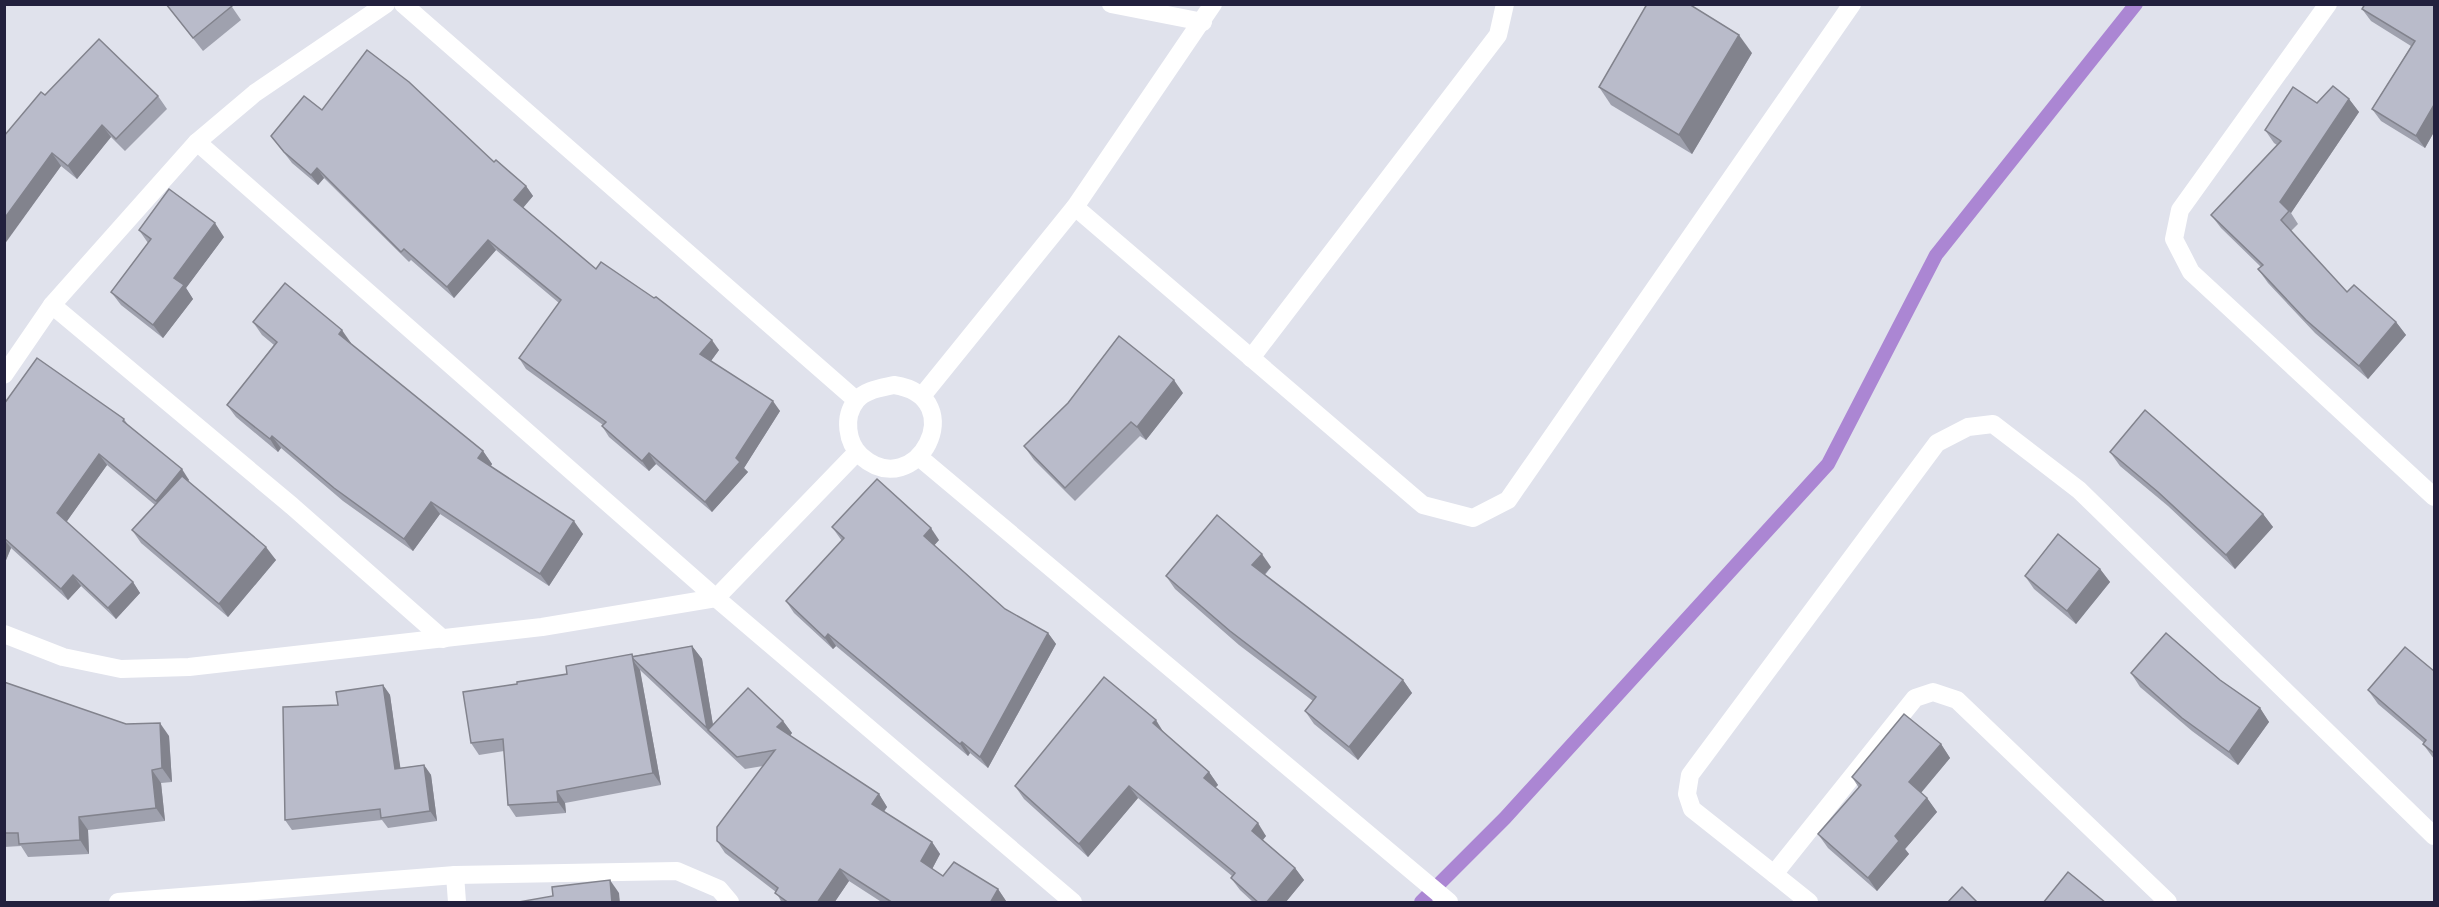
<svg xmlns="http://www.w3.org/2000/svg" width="2439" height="907" viewBox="0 0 2439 907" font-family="'Space Grotesk',sans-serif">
	<rect width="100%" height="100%" fill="#e0e2ec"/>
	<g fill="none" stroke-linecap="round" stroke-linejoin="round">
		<polyline stroke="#ab86d3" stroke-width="14" points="1421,902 1505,818 1828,464 1936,255 2136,4"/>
		<g stroke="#fff" stroke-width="18">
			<polyline points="403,4 856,400"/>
			<polyline points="1111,4 1203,22"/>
			<polyline points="2328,4 2180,210 2174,239 2191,272 2434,497"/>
			<polyline points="197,142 716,598 1073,902"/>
			<polyline points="1075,207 1423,505 1473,518 1508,500 1852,4"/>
			<polyline points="52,305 292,506 443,639"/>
			<polyline points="1251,358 1498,35 1505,4"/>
			<polyline points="4,375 52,305 197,142 255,93 386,4"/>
			<path d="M894,385C973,397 916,505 861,456C847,443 843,417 856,401C864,390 881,388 894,385Z"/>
			<polyline points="922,396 1075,207 1213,4"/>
			<polyline points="919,457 1449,902"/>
			<polyline points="4,634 63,657 121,669 189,667 542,627 716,598 857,452"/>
			<polyline points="1774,874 1692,809 1687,794 1690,775 1937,443 1968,427 1993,424 2079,490 2434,836"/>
			<polyline points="455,875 457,902"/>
			<polyline points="118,902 455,875 677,871 719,889 730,902"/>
			<polyline points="1809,902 1774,874 1915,698 1933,692 1957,700 2168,902"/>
		</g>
	</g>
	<g fill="#9fa1ae">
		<polygon points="166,4 230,4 241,20 203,51"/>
		<polygon points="2434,4 2434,132 2425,148 2381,121 2372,109 2411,46 2371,21 2362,9"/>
		<polygon points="1752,53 1692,154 1611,105 1599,87"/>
		<polygon points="45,95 158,96 167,109 125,151 111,137 77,179 61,166 8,238"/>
		<polygon points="2349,99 2359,112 2291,213 2298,224 2291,231 2347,292 2396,322 2406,335 2368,379 2315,333 2268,283 2258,269 2261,267 2221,228 2211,215 2277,145 2274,143 2265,130 2317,103"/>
		<polygon points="322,110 494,162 526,186 533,196 523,208 596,269 719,350 711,361 780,411 744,468 748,472 712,512 656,464 649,471 609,437 602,426 603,425 526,369 519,358 559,303 496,250 454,298 411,260 409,262 324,178 318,185 292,163 271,136"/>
		<polygon points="139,230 224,237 186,288 193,299 163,338 121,305 111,292 148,243"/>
		<polygon points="253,322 351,343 350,344 483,451 492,464 491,466 583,534 549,586 440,514 413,551 343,501 281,448 278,452 236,417 227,405 274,345 262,335"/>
		<polygon points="1183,393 1146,440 1140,436 1075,501 1034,460 1024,446"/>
		<polygon points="4,404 124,419 128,425 189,480 188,481 276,560 228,617 141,543 132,530 155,505 107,465 66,522 133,582 140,593 116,619 81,586 68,600 11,548 4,565"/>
		<polygon points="2110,452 2263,514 2273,527 2235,569 2168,506 2120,466"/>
		<polygon points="832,527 939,540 934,545 1005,609 1048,633 1056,644 988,768 970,753 968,756 836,646 833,649 794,613 786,601 842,541"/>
		<polygon points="1271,567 1265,575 1403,680 1412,693 1358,760 1314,724 1305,711 1313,701 1239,645 1175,589 1166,576"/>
		<polygon points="2100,569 2110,582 2076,624 2034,589 2025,576"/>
		<polygon points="692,646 702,659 713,725 783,721 792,733 790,736 879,794 887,807 884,812 932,842 940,854 932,869 943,876 998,889 1006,901 1006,903 883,903 849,881 834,903 782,903 776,892 725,853 717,841 763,766 745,769 640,670 661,785 565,803 566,813 516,817 508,805 504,751 479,755 471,743 517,684 567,674 633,656"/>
		<polygon points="2434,671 2434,759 2423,744 2424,743 2378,704 2368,690"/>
		<polygon points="2131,673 2220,680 2260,708 2269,722 2238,765 2192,731 2140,687"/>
		<polygon points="4,682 126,724 169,736 172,782 161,783 165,821 88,830 89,854 28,857 21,846 4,847"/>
		<polygon points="383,685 390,695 400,768 424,765 431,775 437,821 388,828 382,820 292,830 285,820 338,705"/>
		<polygon points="1164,733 1209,772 1218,785 1215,788 1266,836 1263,840 1295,868 1304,880 1285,903 1254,903 1240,890 1231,878 1232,876 1138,798 1088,857 1024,799 1015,786"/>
		<polygon points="1941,744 1950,758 1921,793 1927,798 1937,812 1905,849 1909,854 1877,891 1828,848 1818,834 1859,788 1852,777"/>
	</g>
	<g fill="#82838d">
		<polygon points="1739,35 1752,53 1692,154 1679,135"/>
		<polygon points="2349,99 2359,112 2291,213 2280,202"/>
		<polygon points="2434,105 2434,132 2425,148 2416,136"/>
		<polygon points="102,125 111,137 77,179 68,166"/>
		<polygon points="52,153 61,166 4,245 4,219"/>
		<polygon points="317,168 324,178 318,185 311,175"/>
		<polygon points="526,186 533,196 521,210 514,200"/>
		<polygon points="215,223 224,237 186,288 193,299 163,338 153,325 174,278"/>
		<polygon points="488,240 496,250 454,298 447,287"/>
		<polygon points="2396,322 2406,335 2368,379 2359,366"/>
		<polygon points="342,330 351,343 347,347 339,334"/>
		<polygon points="712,340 719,350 708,365 700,354"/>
		<polygon points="1174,380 1183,393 1146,440 1137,427"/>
		<polygon points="773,401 780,411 744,468 748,472 712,512 705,502 736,458"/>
		<polygon points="272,436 281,448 278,452 270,439"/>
		<polygon points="483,451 492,464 487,471 478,458"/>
		<polygon points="649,453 656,464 649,471 642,461"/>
		<polygon points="99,454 107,465 65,524 57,513"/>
		<polygon points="182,469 189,480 164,512 156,501"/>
		<polygon points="431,502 440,514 413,551 404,539"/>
		<polygon points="2263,514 2273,527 2235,569 2226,555"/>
		<polygon points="574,521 583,534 549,586 540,574"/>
		<polygon points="931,528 939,540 932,548 924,536"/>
		<polygon points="4,539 11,548 4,565"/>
		<polygon points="266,547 276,560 228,617 219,604"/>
		<polygon points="1262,554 1271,567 1261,578 1252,565"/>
		<polygon points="2100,569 2110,582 2076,624 2067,611"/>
		<polygon points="73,575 81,586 68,600 61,589"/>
		<polygon points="133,582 140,593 116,619 108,608"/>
		<polygon points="1048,633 1056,644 988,768 980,757"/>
		<polygon points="828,634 836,646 833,649 825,638"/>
		<polygon points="692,646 702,659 715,737 708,730 716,742 707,728"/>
		<polygon points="632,659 640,670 661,785 653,773"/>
		<polygon points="1403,680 1412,693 1358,760 1349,747"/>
		<polygon points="383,685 390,695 402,779 395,769"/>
		<polygon points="2260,708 2269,722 2238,765 2229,752"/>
		<polygon points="1156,720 1164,733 1162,736 1153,723"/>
		<polygon points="783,721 792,733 786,740 777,727"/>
		<polygon points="160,723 169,736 172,782 162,768"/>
		<polygon points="962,742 970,753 968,756 960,744"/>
		<polygon points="1941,744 1950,758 1919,795 1909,782"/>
		<polygon points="424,765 431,775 437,821 430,811"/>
		<polygon points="152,770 161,783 165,821 156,808"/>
		<polygon points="1209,772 1218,785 1212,791 1204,778"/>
		<polygon points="1129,786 1138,798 1088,857 1079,844"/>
		<polygon points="557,791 565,803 566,813 558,802"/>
		<polygon points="879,794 887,807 880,816 872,804"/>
		<polygon points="1927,798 1937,812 1905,849 1909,854 1877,891 1868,878 1895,836"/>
		<polygon points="79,817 88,830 89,854 80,840"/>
		<polygon points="1258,823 1266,836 1260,843 1252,831"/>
		<polygon points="932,842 940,854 930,873 921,861"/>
		<polygon points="1295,868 1304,880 1285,903 1266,903"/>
		<polygon points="840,869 849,881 834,903 817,903"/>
		<polygon points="610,880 619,893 620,903 612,903"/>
		<polygon points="998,889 1006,901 1006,903 990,903"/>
	</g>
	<g fill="#b9bbca" stroke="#82838d" stroke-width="1.5">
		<polygon points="166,4 230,4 232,6 193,38"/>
		<polygon points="1647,4 1689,4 1739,35 1679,135 1599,87"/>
		<polygon points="2365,4 2434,4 2434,105 2416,136 2372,109 2415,41 2362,9"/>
		<polygon points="99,39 158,96 116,139 102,125 68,166 52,153 4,219 4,136 41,92 45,95"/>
		<polygon points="367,50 409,82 494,162 496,160 526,186 514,200 596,269 601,262 654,298 656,297 712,340 700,354 773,401 736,458 740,462 705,502 649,453 642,461 602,426 606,422 519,358 561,300 488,240 447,287 404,249 401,252 317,168 311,175 284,152 271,136 304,96 322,110"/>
		<polygon points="2333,86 2349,99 2280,202 2289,211 2281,220 2347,292 2354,285 2396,322 2359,366 2306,320 2258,269 2263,265 2211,215 2281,141 2265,130 2293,87 2317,103"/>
		<polygon points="169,189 215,223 174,278 184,285 153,325 111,292 151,239 139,230"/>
		<polygon points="285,283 342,330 339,334 483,451 478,458 574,521 540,574 431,502 404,539 334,488 272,436 270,439 227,405 277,342 253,322"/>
		<polygon points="1119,336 1174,380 1137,427 1131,422 1065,488 1024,446 1068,403"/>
		<polygon points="37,358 124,419 123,421 182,469 156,501 99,454 57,513 133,582 108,608 73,575 61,589 4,538 4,404"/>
		<polygon points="2145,410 2263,514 2226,555 2158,492 2110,452"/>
		<polygon points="182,476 266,547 219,604 132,530"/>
		<polygon points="877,479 931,528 924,536 1005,609 1048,633 980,757 962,742 960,744 828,634 825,638 786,601 844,538 832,527"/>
		<polygon points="1217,515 1262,554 1252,565 1403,680 1349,747 1305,711 1316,697 1230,631 1166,576"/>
		<polygon points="2058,534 2100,569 2067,611 2025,576"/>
		<polygon points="2166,633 2220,680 2260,708 2229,752 2182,718 2131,673"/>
		<polygon points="692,646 707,728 631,657"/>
		<polygon points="2405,647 2434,671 2434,753 2423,744 2426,740 2368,690"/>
		<polygon points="632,654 653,773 557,791 558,802 508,805 503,739 471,743 463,692 517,684 517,682 567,674 566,666"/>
		<polygon points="1104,677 1156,720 1153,723 1209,772 1204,778 1258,823 1252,831 1295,868 1266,903 1259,903 1231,878 1235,873 1129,786 1079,844 1015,786"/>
		<polygon points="4,682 126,724 160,723 162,768 152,770 156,808 79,817 80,840 19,844 18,833 4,833"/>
		<polygon points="383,685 395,769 424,765 430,811 381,818 380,809 285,820 283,707 338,705 336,692"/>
		<polygon points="748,688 783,721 777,727 879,794 872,804 932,842 921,861 943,876 954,862 998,889 990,903 893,903 840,869 817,903 789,903 775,893 778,888 717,841 717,827 775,750 737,757 708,730"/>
		<polygon points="1904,714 1941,744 1909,782 1927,798 1895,836 1899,841 1868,878 1818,834 1861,785 1852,777"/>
		<polygon points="2068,872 2106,903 2043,903"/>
		<polygon points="610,880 612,903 513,903 553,896 552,887"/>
		<polygon points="1962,887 1978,903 1947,903"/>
	</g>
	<rect width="2439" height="907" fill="none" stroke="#22203d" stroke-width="12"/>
</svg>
